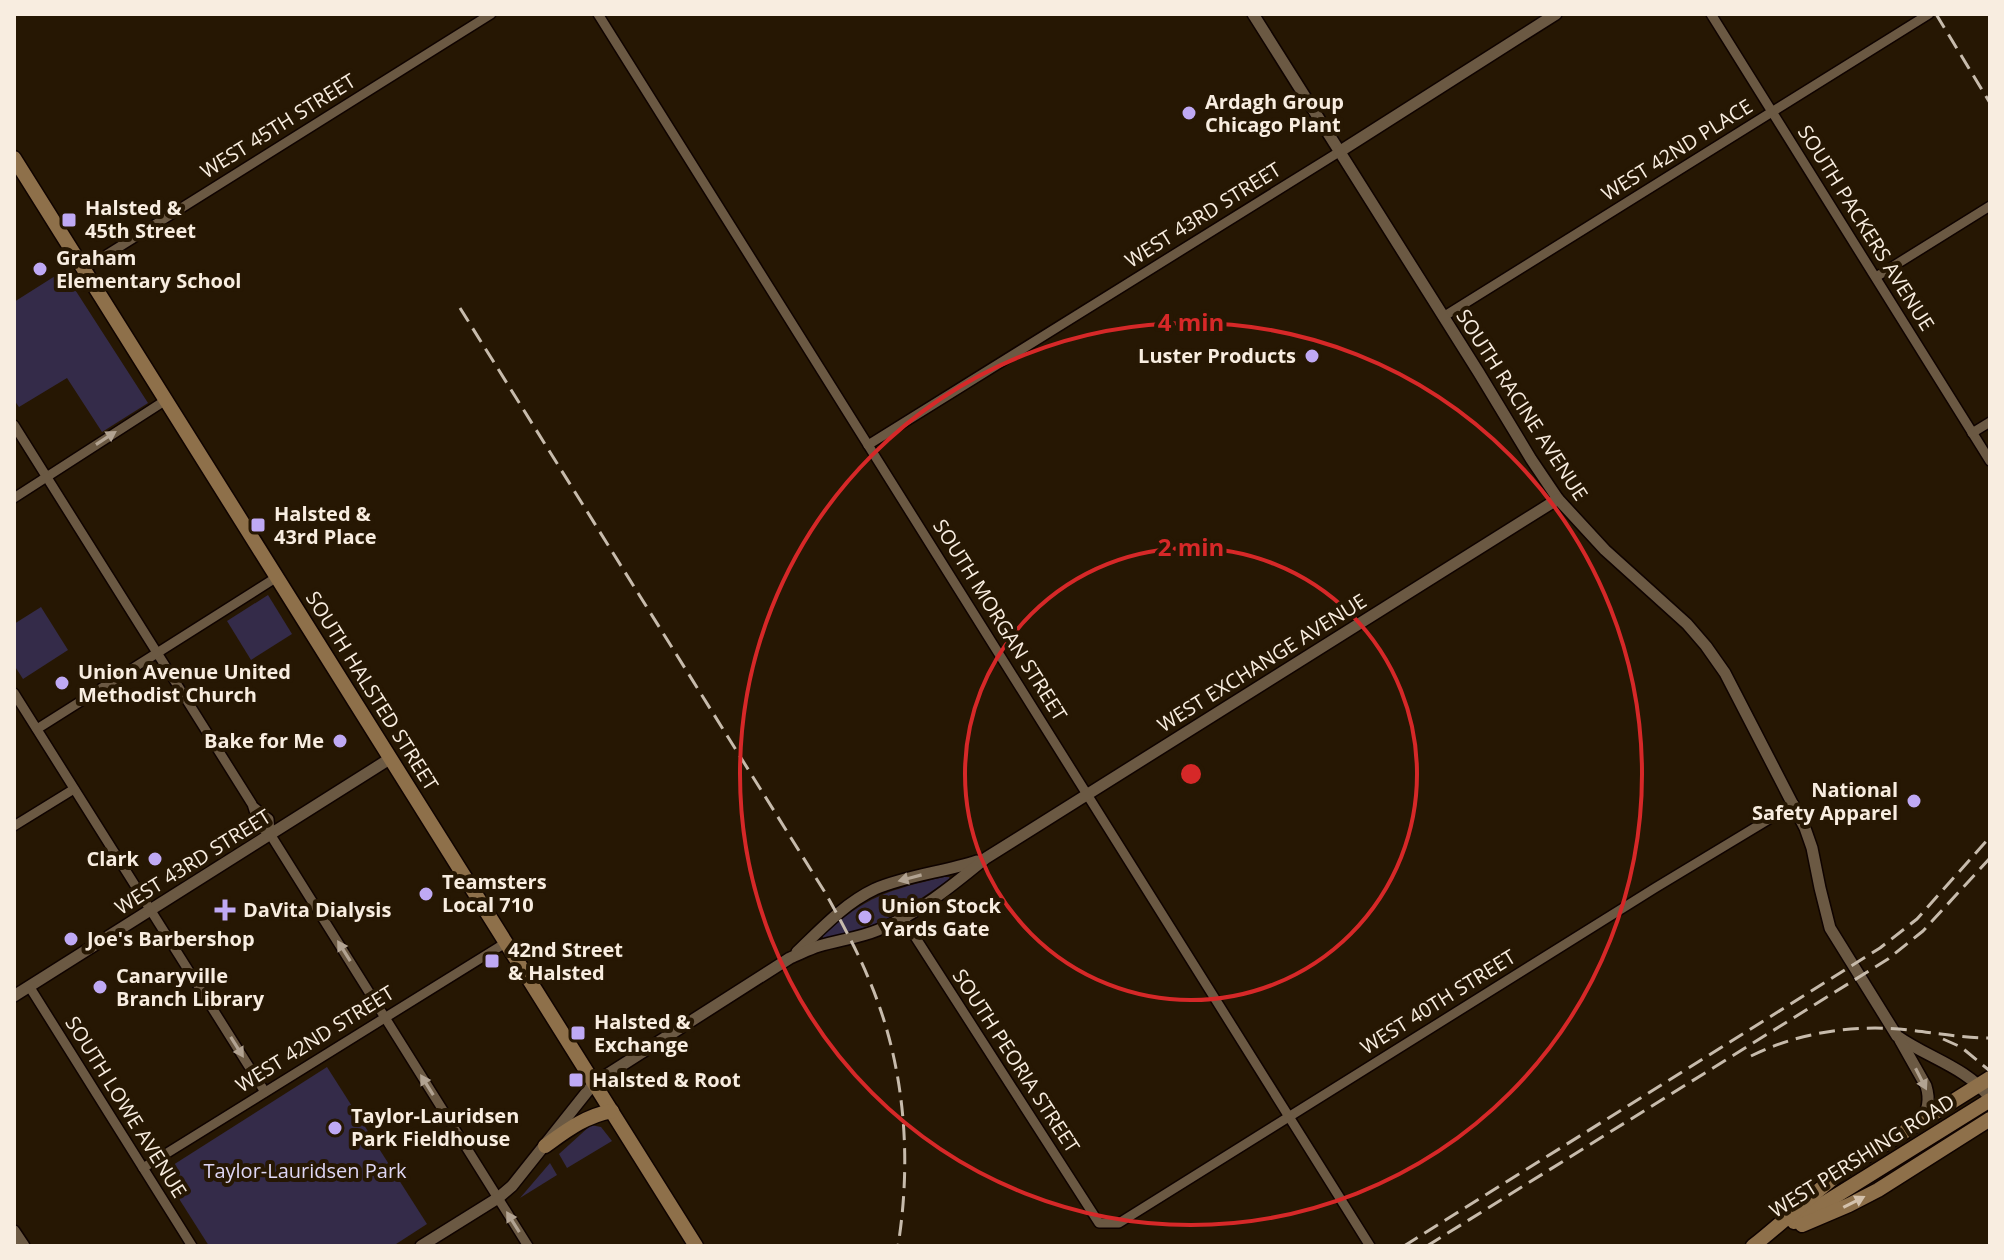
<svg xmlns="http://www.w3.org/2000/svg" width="2004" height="1260" viewBox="0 0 2004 1260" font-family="'Open Sans',sans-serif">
	<rect width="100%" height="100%" fill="#261703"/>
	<g fill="#342b49">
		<polygon points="63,271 148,403 102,432 67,378 19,407 14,400 14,302"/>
		<polygon points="268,595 292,634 251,660 227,621"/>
		<polygon points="41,607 68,650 23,679 14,665 14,624"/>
		<path d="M944,877H949L950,879L890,919L840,936L823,939V936C865,896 889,890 944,877Z"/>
		<polygon points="327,1067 427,1224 393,1246 209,1246 162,1172"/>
		<polygon points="591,1125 601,1127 612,1141 567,1168 559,1154"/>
		<polygon points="550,1163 557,1175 520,1198"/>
	</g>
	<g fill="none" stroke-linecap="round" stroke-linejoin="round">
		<defs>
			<g id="minor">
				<polyline points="598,14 1370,1246"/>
				<polyline points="1711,14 1990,461"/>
				<polyline points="84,269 491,14"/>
				<polyline points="1876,277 1990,206"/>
				<polyline points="1443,317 1929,14"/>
				<polyline points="14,425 252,804 259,826 270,834 528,1246"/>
				<polyline points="1972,433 1990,422"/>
				<polyline points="868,445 1339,152"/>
				<polyline points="14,498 166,400"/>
				<polyline points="14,693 265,1092"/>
				<polyline points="37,729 277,577"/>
				<polyline points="254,807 269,819 270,834"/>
				<polyline points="14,826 74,789"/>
				<polyline points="903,918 1099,1223 1119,1223 1655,888 1794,804"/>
				<polyline points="29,986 192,1246"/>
				<polyline points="143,1168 507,942"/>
			</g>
			<g id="tertiary">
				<path d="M1253,14L1479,373L1531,459L1558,499L1605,550L1687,624L1706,646L1725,673L1805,828L1812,848L1820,888L1830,928L1897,1036C1928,1058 1966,1067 1990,1098"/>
				<polyline points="1339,152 1556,14"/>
				<path d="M797,952C821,929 845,903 875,889C908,875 944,872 977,861"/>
				<polyline points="14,996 391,758"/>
				<path d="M1900,1040L1926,1086C1930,1099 1929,1110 1920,1121"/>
				<polyline points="14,1231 24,1246"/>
				<path d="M421,1246L498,1198L512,1186L594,1083L790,958C800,954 809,949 819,946C839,940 859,938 878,930C918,914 953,885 986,858L1558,499"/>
			</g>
			<g id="secondary">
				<polyline points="14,158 696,1246"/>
				<path d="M545,1146C566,1131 585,1116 612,1111"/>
				<polyline points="1794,1222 1990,1100"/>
				<polyline points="1802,1225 1849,1205 1878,1190 1990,1119"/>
				<path d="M1753,1246C1785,1221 1813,1193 1845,1169L1990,1078"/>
			</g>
		</defs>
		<use href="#minor" stroke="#0f0300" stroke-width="12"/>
		<use href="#tertiary" stroke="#0f0300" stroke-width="14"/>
		<use href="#secondary" stroke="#0f0300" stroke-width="17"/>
		<use href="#minor" stroke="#6b5943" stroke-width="9"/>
		<use href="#tertiary" stroke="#6b5943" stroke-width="11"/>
		<use href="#secondary" stroke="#8e704a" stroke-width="14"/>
		<g stroke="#c7bbac" stroke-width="3" stroke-dasharray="16 8" stroke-linecap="butt">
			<polyline points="1936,14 1990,103"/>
			<path d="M460,308L826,894C842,923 858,952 870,982C905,1065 912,1158 898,1246"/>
			<polyline points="1943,1039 1961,1047 1990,1071"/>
			<path d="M1751,1056C1799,1032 1856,1024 1909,1030C1937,1033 1962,1038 1990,1038"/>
			<polyline points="1404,1246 1880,948 1917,919 1990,837"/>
			<polyline points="1427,1246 1888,959 1923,931 1990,858"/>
		</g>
	</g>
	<defs><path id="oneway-solid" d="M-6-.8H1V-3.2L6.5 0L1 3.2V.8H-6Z" transform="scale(2)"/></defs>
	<g fill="#b2a392">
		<use href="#oneway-solid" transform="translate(106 438) rotate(-33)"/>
		<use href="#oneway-solid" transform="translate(910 878) rotate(165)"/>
		<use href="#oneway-solid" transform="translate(344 951) rotate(-122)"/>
		<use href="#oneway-solid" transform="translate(237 1047) rotate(58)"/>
		<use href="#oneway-solid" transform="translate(1921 1079) rotate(63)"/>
		<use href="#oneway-solid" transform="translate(427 1085) rotate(-122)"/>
		<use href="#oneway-solid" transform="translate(513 1222) rotate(-122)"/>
	</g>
	<use fill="#d3c1ac" href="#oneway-solid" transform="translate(1854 1202) rotate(-27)"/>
	<g fill="none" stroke="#d62828" stroke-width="4">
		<circle cx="1191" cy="774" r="226"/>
		<circle cx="1191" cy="774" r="451"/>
	</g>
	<g fill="#bfa9f4" stroke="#261703" stroke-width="3">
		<circle cx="1189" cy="113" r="8"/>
		<rect x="61" y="212" width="16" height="16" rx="4"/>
		<circle cx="40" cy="269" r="8"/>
		<circle cx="1312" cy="356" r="8"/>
		<rect x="250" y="517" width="16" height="16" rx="4"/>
		<circle cx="62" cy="683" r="8"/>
		<circle cx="340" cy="741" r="8"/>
		<circle cx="1914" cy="801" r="8"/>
		<circle cx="155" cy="859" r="8"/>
		<circle cx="426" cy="894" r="8"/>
		<path d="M221 898h8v8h8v8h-8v8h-8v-8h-8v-8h8z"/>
		<circle cx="865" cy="917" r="8"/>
		<circle cx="71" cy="939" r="8"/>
		<rect x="484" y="953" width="16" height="16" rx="4"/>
		<circle cx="100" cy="987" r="8"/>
		<rect x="570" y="1025" width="16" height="16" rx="4"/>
		<rect x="568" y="1072" width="16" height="16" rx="4"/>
		<circle cx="335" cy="1128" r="8"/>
	</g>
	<g text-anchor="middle" stroke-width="8" stroke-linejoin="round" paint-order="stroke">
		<g font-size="20" font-weight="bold" fill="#f8ede0" stroke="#261703" text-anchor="start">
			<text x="1205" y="109">Ardagh Group<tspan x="1205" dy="23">Chicago Plant</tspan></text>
			<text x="85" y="215">Halsted &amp;<tspan x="85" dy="23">45th Street</tspan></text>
			<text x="56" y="265">Graham<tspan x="56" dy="23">Elementary School</tspan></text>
			<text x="1296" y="363" text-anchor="end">Luster Products</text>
			<text x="274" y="521">Halsted &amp;<tspan x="274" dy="23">43rd Place</tspan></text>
			<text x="78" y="679">Union Avenue United<tspan x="78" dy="23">Methodist Church</tspan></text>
			<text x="324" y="748" text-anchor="end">Bake for Me</text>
			<text x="1898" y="797" text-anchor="end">National<tspan x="1898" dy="23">Safety Apparel</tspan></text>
			<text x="139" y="866" text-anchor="end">Clark</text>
			<text x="442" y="889">Teamsters<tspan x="442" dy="23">Local 710</tspan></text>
			<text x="881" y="913">Union Stock<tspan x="881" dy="23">Yards Gate</tspan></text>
			<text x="243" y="917">DaVita Dialysis</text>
			<text x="87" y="946">Joe's Barbershop</text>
			<text x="508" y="957">42nd Street<tspan x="508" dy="23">&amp; Halsted</tspan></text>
			<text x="116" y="983">Canaryville<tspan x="116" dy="23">Branch Library</tspan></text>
			<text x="594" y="1029">Halsted &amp;<tspan x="594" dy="23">Exchange</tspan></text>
			<text x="592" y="1087">Halsted &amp; Root</text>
			<text x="351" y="1123">Taylor-Lauridsen<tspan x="351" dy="23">Park Fieldhouse</tspan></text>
		</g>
		<g font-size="20" fill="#f8ede0" stroke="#261703">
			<text transform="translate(278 126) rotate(-32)" y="7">WEST 45TH STREET</text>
			<text transform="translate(1677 150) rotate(-32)" y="7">WEST 42ND PLACE</text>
			<text transform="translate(1203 215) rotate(-32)" y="7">WEST 43RD STREET</text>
			<text transform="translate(1866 228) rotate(58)" y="7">SOUTH PACKERS AVENUE</text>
			<text transform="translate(1522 405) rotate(57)" y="7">SOUTH RACINE AVENUE</text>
			<text transform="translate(1000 620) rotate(58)" y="7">SOUTH MORGAN STREET</text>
			<text transform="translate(1262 663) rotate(-32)" y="7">WEST EXCHANGE AVENUE</text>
			<text transform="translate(372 691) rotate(58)" y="7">SOUTH HALSTED STREET</text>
			<text transform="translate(193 862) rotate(-32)" y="7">WEST 43RD STREET</text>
			<text transform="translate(1438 1002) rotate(-32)" y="7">WEST 40TH STREET</text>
			<text transform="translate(315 1039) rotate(-32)" y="7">WEST 42ND STREET</text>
			<text transform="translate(1016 1061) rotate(57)" y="7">SOUTH PEORIA STREET</text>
			<text transform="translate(126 1107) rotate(58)" y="7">SOUTH LOWE AVENUE</text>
			<text transform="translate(1862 1156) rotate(-32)" y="7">WEST PERSHING ROAD</text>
		</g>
		<g font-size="20" fill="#dfd7f5" stroke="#261703">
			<text x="305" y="1178">Taylor-Lauridsen Park</text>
		</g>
	</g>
	<circle cx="1191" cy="774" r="12" fill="#d62828" stroke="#261703" stroke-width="4"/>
	<g font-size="24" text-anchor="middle" font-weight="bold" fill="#d62828" stroke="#261703" stroke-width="8" stroke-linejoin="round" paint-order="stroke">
		<text x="1191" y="331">4 min</text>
		<text x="1191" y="556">2 min</text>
	</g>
	<rect width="2004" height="1260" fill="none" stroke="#f8ede0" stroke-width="32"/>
</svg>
